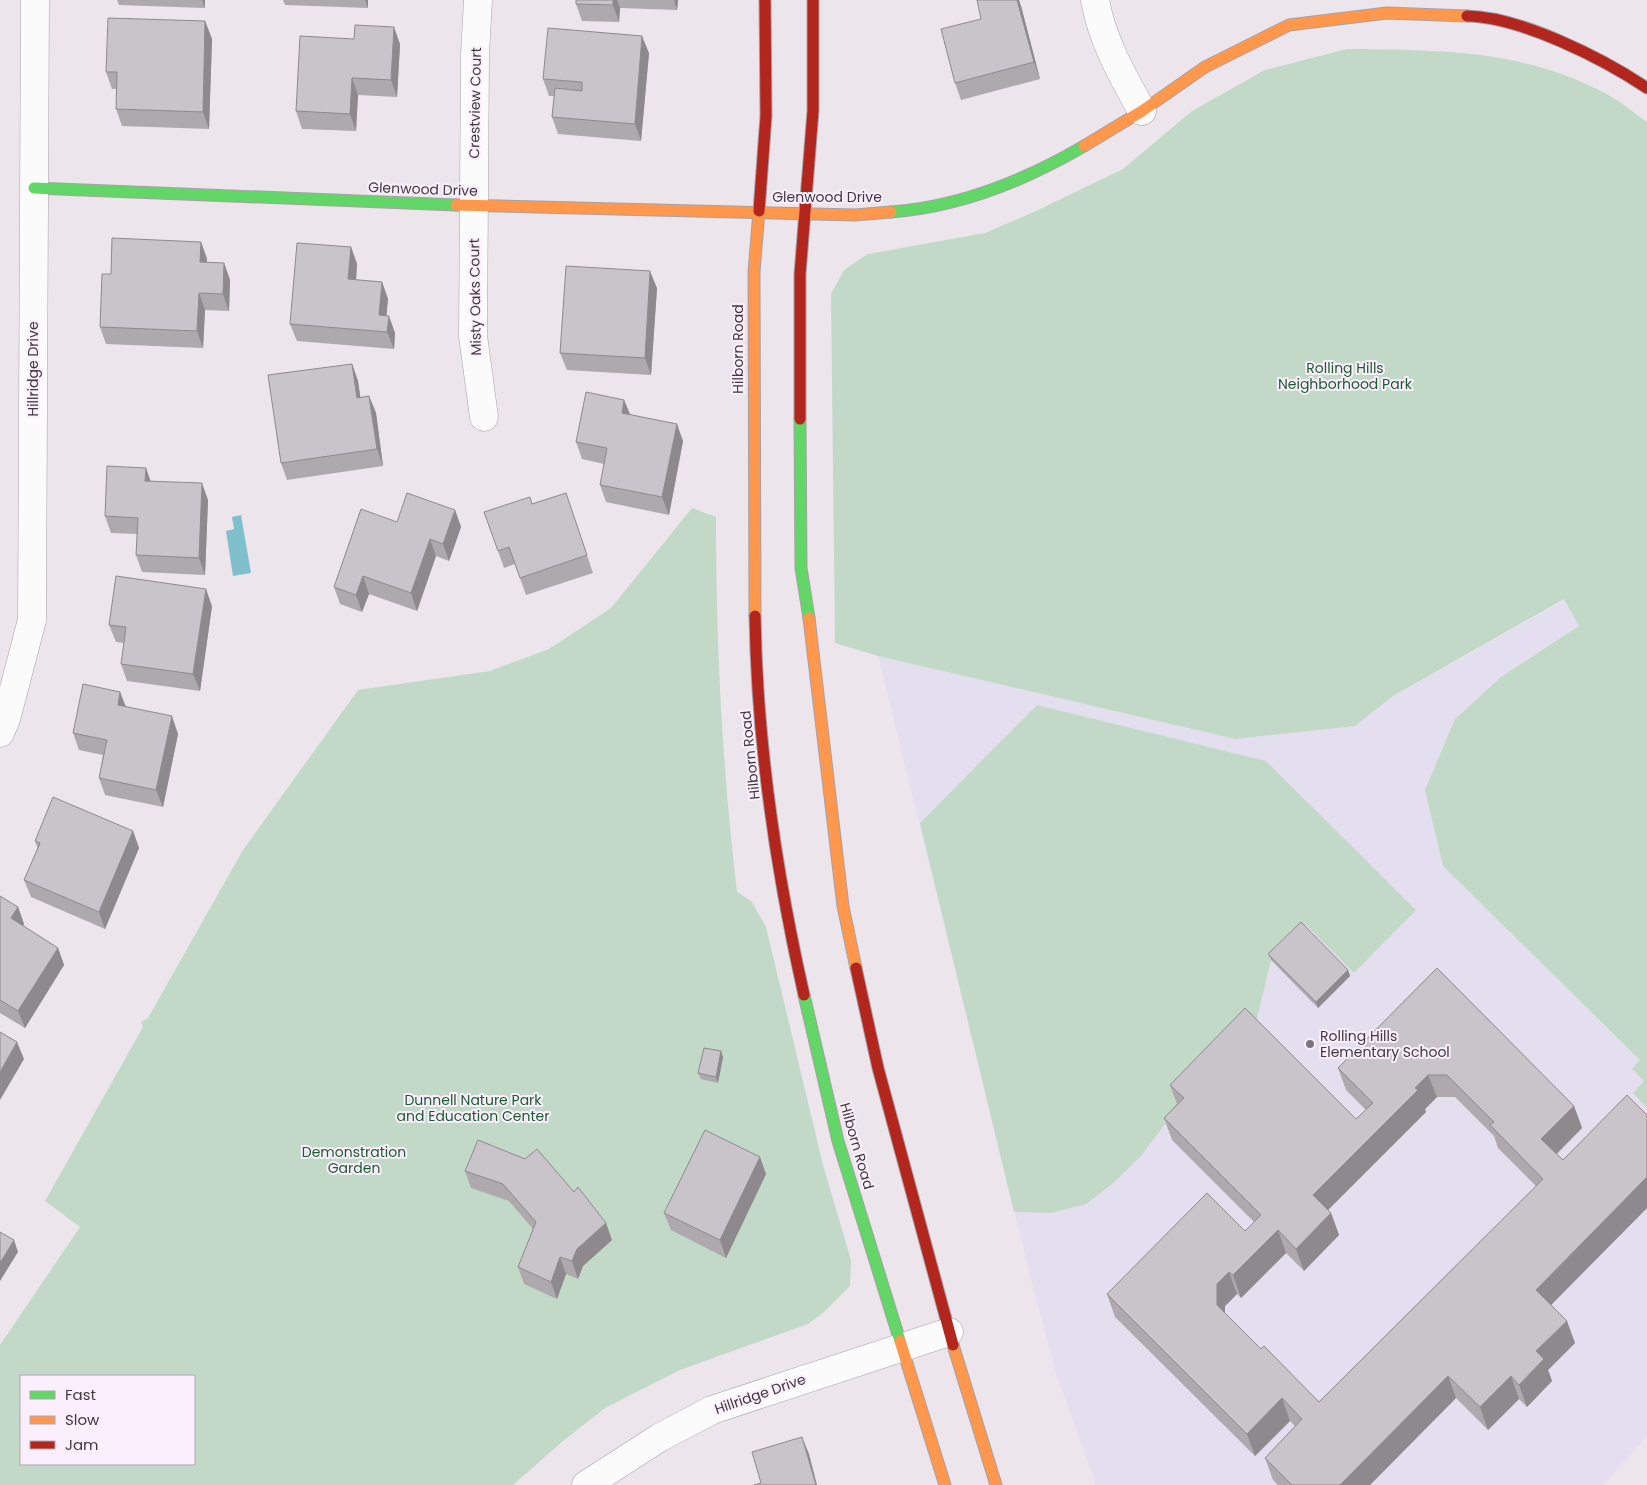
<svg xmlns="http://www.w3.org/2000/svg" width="1647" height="1485" viewBox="0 0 1647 1485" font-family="Poppins,sans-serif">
	<rect width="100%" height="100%" fill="#ece6ec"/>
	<polygon fill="#e4dfee" points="1647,554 1647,1436 1603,1485 1096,1485 1056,1373 1034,1292 878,656 1235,739 1355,726 1393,696"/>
	<g fill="#c2d9c7" fill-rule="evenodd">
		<path d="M1347,49C1439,50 1519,49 1603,92C1619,100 1633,112 1647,122V1108L1633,1093L1644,1081L1632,1069L1640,1060L1443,866L1425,790L1455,719L1501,677L1579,626L1564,599L1393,696L1355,726L1235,739L878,656L835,643L831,294L844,270L868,254L985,233L1036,211L1123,169L1192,111L1265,70Z"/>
		<path d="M692,508L716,517C716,643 722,766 737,892L752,902L766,927L823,1165L851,1260L850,1286L823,1313L808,1324L680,1370L605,1408L563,1441L513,1485H0V1345L80,1227L45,1201L143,1027L141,1022L148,1018L243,850L358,690L490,671L549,649L611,608ZM21,1376H194V1464H21Z"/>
		<polygon points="1037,705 1266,761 1416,910 1354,973 1306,925 1271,960 1254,1031 1178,1107 1140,1157 1111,1185 1086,1204 1051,1213 1014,1212 920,823"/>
	</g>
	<polygon fill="#7fc0cc" points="241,515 251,573 233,576 226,531 234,529 232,517"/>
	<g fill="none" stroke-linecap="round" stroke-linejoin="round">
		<defs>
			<g id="street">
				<polyline points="478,0 475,55 473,336 484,417"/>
				<path d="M1095,0C1102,40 1122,75 1142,111"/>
				<polyline points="0,733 6,719 32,620 35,0"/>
				<polyline points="586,1485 659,1438 712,1410 949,1332"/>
			</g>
			<g id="fast">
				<polyline points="34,188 456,205"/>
				<path d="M891,212C959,207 1026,180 1084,146"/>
				<polyline points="800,419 801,568 809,618"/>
				<polyline points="804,995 838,1141 900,1341"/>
			</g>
			<g id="slow">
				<polyline points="1084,146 1142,111 1205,67 1289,25 1387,13 1467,16"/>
				<polyline points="456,205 855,215 891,212"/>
				<polyline points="755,616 754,272 759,211"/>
				<polyline points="809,618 843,906 856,968"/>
				<polyline points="900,1341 945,1485"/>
				<polyline points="953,1345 996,1485"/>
			</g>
			<g id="jam">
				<path d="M1467,16C1521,17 1602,58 1647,88"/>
				<polyline points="759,211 766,116 765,0"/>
				<polyline points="800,419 800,274 813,111 813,0"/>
				<path d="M755,616C757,743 776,871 804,995"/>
				<polyline points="856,968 878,1068 953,1345"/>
			</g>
		</defs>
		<use href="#street" stroke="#a6a1a6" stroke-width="29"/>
		<use href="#fast" stroke="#a6a1a6" stroke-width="13"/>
		<use href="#slow" stroke="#a6a1a6" stroke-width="13"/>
		<use href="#jam" stroke="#a6a1a6" stroke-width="13"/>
		<use href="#street" stroke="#fcfbfc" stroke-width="28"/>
		<use href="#fast" stroke="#63d668" stroke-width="11"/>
		<use href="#slow" stroke="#ff974d" stroke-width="11"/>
		<use href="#jam" stroke="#b3261e" stroke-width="11"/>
	</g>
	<g fill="#ada9ad" fill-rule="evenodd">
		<polygon points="117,0 205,0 205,8 119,5"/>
		<polygon points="283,0 368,0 368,8 285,5"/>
		<polygon points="576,0 678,0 677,10 620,8 619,22 582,21 576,4"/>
		<polygon points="1021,6 1040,79 961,100 955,83 981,19"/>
		<polygon points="205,21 212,39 209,129 122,126 116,109 117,89 112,89 106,72"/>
		<polygon points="400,44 397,97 358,95 356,131 302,129 296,111"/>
		<polygon points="649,53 641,141 558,134 552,117 554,96 549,96 543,79"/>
		<polygon points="201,242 207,259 207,262 224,263 230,280 229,311 205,310 203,348 106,344 100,327 111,274"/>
		<polygon points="351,247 357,264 356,280 382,282 388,299 386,316 395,333 394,349 297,341 290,324"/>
		<polygon points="657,288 651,375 567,370 560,353"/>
		<polygon points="352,364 358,381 360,398 369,396 376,413 383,466 287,480 281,463"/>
		<polygon points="624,400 630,414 683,441 669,515 606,502 600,485 604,464 582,459 576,442"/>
		<polygon points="150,481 208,500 205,575 142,572 136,555 137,534 111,533 105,516"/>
		<polygon points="566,493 593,573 526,595 515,564 504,568 498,551 532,504"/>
		<polygon points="455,510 461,527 449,561 436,556 417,611 369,594 362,612 340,604 334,587 397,522"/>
		<polygon points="212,606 200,691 127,681 121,664 124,643 116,642 109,625"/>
		<polygon points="120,692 126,706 178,734 163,807 105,795 99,778 103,755 79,750 73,733"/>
		<polygon points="133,831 139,848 105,929 31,897 24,880 38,849 35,841"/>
		<polygon points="0,896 18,907 24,924 23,926 58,948 64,965 25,1028 0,1013"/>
		<polygon points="1268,954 1348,970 1350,976 1318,1008 1271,960"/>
		<path d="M1437,968L1574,1106L1582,1128L1557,1154L1563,1160L1647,1115V1208L1551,1305L1575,1343L1548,1370L1552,1381L1527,1407L1519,1399L1488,1430L1456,1398L1370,1485H1278L1273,1480L1265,1458L1295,1426L1290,1421L1255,1456L1115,1317L1107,1294L1245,1231L1254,1222L1172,1140L1164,1118L1177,1104L1170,1085L1356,1119L1366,1110L1346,1090L1338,1068ZM1437,1097H1455L1494,1136L1498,1148L1536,1186L1319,1402L1261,1349L1225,1313V1306L1237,1294L1241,1298L1286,1253L1304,1271L1339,1235L1331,1213L1328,1210L1426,1112L1425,1109Z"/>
		<polygon points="723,1057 718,1083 701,1079 698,1073"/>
		<polygon points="478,1140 612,1240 583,1266 578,1279 566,1274 557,1299 524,1284 518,1267 533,1229 509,1201 471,1188 465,1171"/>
		<polygon points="766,1174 726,1258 671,1230 664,1213"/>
	</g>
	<g fill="#8d898d">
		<polygon points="202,0 205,0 205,8"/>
		<polygon points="365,0 368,0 368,8"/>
		<polygon points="613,0 617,0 620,8 619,22 613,5"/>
		<polygon points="674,0 678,0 677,10"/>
		<polygon points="1017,0 1019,0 1021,6 1040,79 1034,62"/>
		<polygon points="205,21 212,39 209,129 203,112"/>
		<polygon points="394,27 400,44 397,97 391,80"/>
		<polygon points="642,36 649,53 641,141 635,124"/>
		<polygon points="352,78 358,95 356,131 350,114"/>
		<polygon points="201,242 207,259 206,279 200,262"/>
		<polygon points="351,247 357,264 355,296 348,279"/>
		<polygon points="224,263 230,280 229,311 223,294"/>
		<polygon points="650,271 657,288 651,375 645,358"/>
		<polygon points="382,282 388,299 385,332 379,315"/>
		<polygon points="199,293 205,310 203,348 197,331"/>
		<polygon points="389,316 395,333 394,349 387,332"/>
		<polygon points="352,364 358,381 363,415 357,398"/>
		<polygon points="369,396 376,413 383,466 377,449"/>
		<polygon points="624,400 631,417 622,413"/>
		<polygon points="677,424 683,441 669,515 662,497"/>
		<polygon points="146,468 152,485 145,481"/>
		<polygon points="202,483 208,500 205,575 199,558"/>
		<polygon points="455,510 461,527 449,561 443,544"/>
		<polygon points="430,539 436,556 417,611 411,593"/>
		<polygon points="363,576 369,594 362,612 356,595"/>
		<polygon points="206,589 212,606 200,691 193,674"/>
		<polygon points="120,692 126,709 118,705"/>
		<polygon points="172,716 178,734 163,807 156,790"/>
		<polygon points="133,831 139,848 105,929 99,912"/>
		<polygon points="18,907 24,924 17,935 11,918"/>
		<polygon points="58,948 64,965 25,1028 18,1011"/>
		<polygon points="1348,970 1350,976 1318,1008 1316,1002"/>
		<polygon points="17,1042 24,1059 0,1100 0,1072"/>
		<polygon points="721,1051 723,1057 718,1083 716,1077"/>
		<polygon points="1428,1075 1437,1097 1425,1109 1426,1112 1321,1217 1313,1195"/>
		<polygon points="1574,1106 1582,1128 1549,1161 1541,1139"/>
		<polygon points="760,1157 766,1174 726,1258 720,1240"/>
		<polygon points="1647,1177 1647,1208 1544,1312 1536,1290"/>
		<polygon points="1331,1213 1339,1235 1304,1271 1296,1249"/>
		<polygon points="606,1223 612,1240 583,1266 578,1279 572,1261 577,1249"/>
		<polygon points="1278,1230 1286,1253 1241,1298 1233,1275"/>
		<polygon points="14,1240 18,1252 0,1281 0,1263"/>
		<polygon points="560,1257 566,1274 557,1299 551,1282"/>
		<polygon points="1229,1272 1237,1294 1225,1306 1225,1327 1217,1305 1217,1284"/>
		<polygon points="1567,1321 1575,1343 1548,1370 1552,1381 1527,1407 1519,1385 1536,1351"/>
		<polygon points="1448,1376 1456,1398 1370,1485 1340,1485"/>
		<polygon points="1511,1376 1519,1399 1488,1430 1480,1407"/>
		<polygon points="1282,1398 1290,1421 1255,1456 1247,1434"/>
		<polygon points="802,1437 809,1454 817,1485 816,1485"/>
	</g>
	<g fill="#c9c4c9" stroke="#8d898d" fill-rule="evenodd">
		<polygon points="576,0 613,0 613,5 576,4"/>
		<polygon points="977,0 1017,0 1034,62 955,83 941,29 981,19"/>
		<polygon points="108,18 205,21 203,112 116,109 117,72 106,72"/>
		<polygon points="355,25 394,27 391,80 352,78 350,114 296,111 300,36 354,39"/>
		<polygon points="548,28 642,36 635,124 552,117 555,88 582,91 582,82 543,79"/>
		<polygon points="112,238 201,242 200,262 224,263 223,294 199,293 197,331 100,327 102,274 111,274"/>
		<polygon points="297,243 351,247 348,279 382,282 379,315 389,316 387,332 290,324"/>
		<polygon points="566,266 650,271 645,358 560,353"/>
		<polygon points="352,364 357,398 369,396 377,449 281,463 268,375"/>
		<polygon points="586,392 624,400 622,413 677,424 662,497 600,485 607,448 576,442"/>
		<polygon points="107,466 146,468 145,481 202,483 199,558 136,555 138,518 105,516"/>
		<polygon points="407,493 455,510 443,544 430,539 411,593 363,576 356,595 334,587 361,509 397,522"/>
		<polygon points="566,493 587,555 520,578 509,547 498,551 484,512 530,497 532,504"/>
		<polygon points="116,576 206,589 193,674 121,664 126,627 109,625"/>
		<polygon points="83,684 120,692 118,705 172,716 156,790 99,778 107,740 73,733"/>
		<polygon points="53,797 133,831 99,912 24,880 40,843 35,841"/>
		<polygon points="0,896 18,907 11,918 58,948 18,1011 0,1000"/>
		<polygon points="1301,922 1348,970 1316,1002 1268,954"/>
		<path d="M1437,968L1574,1106L1541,1139L1563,1160L1627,1095L1647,1115V1177L1536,1290L1567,1321L1536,1351L1544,1359L1519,1385L1511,1376L1480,1407L1448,1376L1340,1485H1292L1265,1458L1302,1419L1282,1398L1247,1434L1107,1294L1207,1193L1245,1231L1261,1215L1164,1118L1184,1098L1170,1085L1245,1008L1356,1119L1373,1103L1338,1068ZM1428,1075H1447L1494,1122L1490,1125L1543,1179L1319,1402L1264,1346L1261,1349L1217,1305V1284L1229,1272L1233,1275L1278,1230L1296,1249L1331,1213L1313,1195L1418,1090L1415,1088Z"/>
		<polygon points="0,1032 17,1042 0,1072"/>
		<polygon points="704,1048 721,1051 716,1077 698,1073"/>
		<polygon points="705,1130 760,1157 720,1240 664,1213"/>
		<polygon points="478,1140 525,1159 537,1149 574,1192 578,1187 606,1223 577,1249 572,1261 560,1257 551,1282 518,1267 536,1222 503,1184 465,1171"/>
		<polygon points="0,1232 14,1240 0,1263"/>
		<polygon points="802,1437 816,1485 754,1485 761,1483 752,1452"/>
	</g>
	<circle fill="#7b767c" stroke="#fceffd" stroke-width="2" cx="1310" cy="1044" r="5"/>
	<g text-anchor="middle" stroke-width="4" stroke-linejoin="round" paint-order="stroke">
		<g font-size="14" fill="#3e393f" stroke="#fceffd">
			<text transform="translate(475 103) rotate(-89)" y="5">Crestview Court</text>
			<text transform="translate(423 189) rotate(2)" y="5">Glenwood Drive</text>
			<text x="827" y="202">Glenwood Drive</text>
			<text transform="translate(475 297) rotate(-91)" y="5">Misty Oaks Court</text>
			<text transform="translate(738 349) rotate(-90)" y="5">Hilborn Road</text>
			<text transform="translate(33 369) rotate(-90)" y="5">Hillridge Drive</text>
			<text transform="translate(750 755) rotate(-96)" y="5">Hilborn Road</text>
			<text transform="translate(857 1146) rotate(74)" y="5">Hilborn Road</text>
			<text transform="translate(760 1394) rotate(-19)" y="5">Hillridge Drive</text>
		</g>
		<g font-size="14" fill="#1b5c2f" stroke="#fceffd">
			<text x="1345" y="373">Rolling Hills<tspan x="1345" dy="16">Neighborhood Park</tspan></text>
			<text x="473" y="1105">Dunnell Nature Park<tspan x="473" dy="16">and Education Center</tspan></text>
			<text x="354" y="1157">Demonstration<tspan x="354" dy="16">Garden</tspan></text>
		</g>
		<g font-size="14" fill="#3e393f" stroke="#fceffd" text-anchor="start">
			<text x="1320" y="1041">Rolling Hills<tspan x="1320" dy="16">Elementary School</tspan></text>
		</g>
	</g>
	<rect x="20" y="1375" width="175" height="90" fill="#fceffd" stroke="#b0a6b1"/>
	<rect x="30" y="1391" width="25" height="8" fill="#63d668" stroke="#b0a6b1"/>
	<text x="65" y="1400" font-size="15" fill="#3e393f">Fast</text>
	<rect x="30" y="1416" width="25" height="8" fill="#ff974d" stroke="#b0a6b1"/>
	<text x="65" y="1425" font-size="15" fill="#3e393f">Slow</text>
	<rect x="30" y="1441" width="25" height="8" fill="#b3261e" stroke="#b0a6b1"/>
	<text x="65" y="1450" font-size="15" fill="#3e393f">Jam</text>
</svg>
